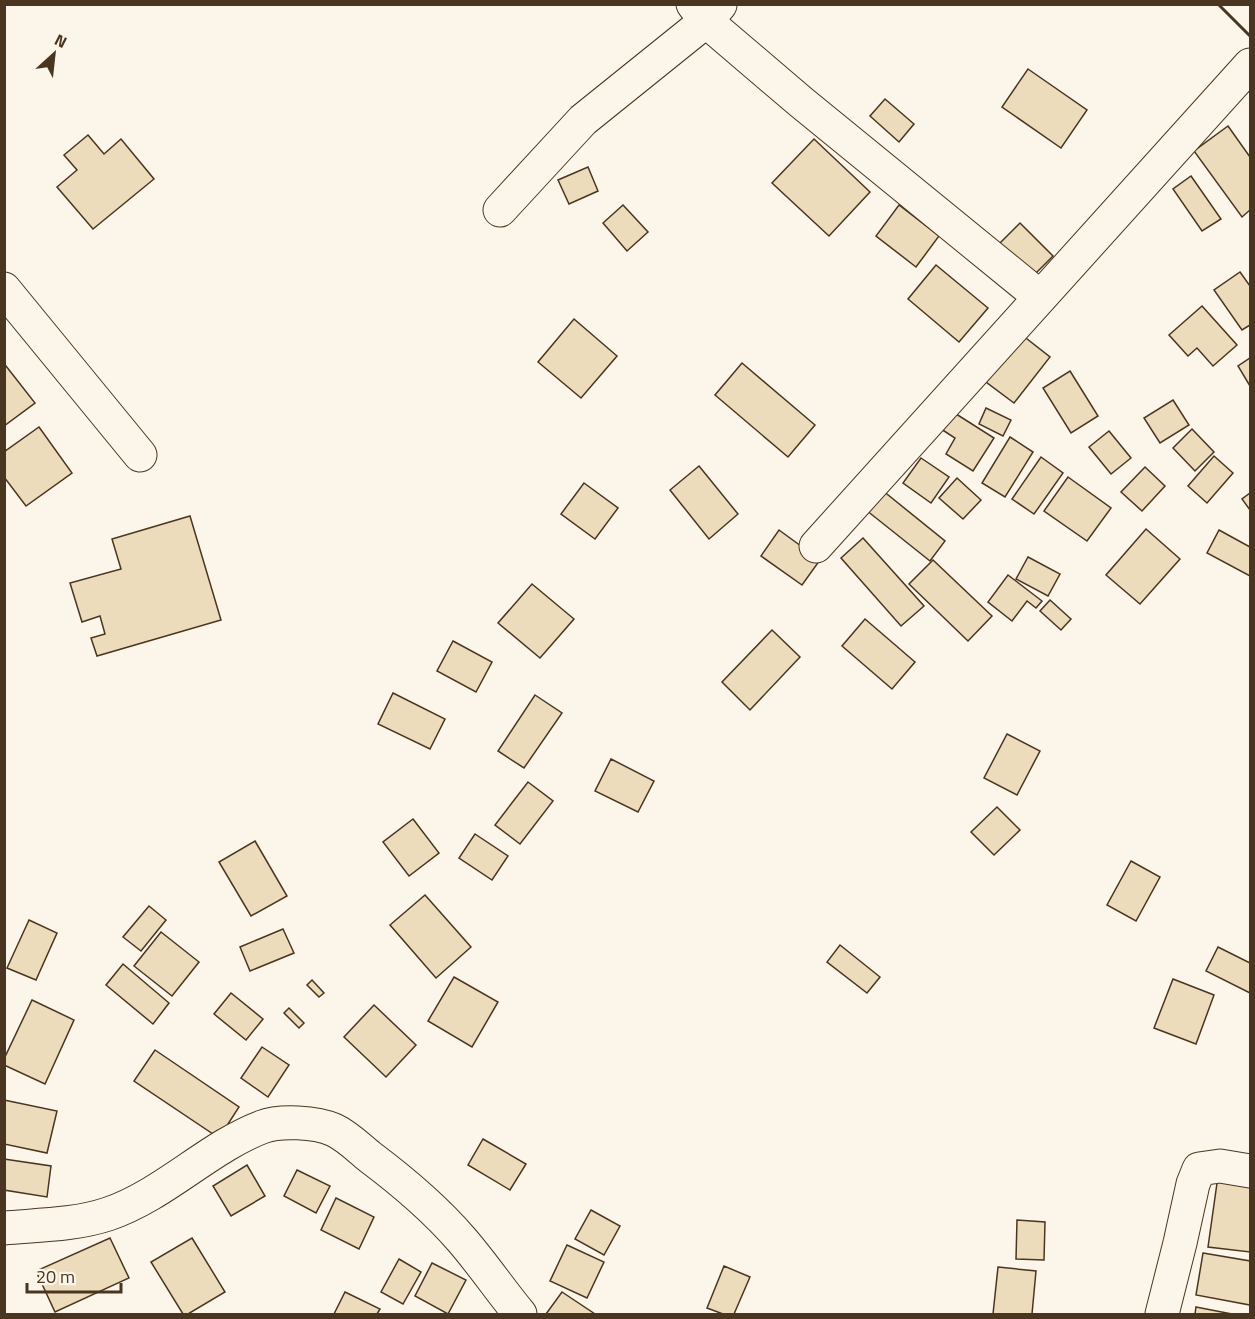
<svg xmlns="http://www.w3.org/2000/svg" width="1255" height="1319" viewBox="0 0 1255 1319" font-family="'Titillium Web',sans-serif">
	<rect width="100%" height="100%" fill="#fbf6e9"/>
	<g fill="#ecdcbc" stroke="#4a3520" stroke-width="1.5">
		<polygon points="1028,69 1087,110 1061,148 1002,107"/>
		<polygon points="885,99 914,124 899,142 870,116"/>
		<polygon points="1228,126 1250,157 1250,210 1242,217 1194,151"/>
		<polygon points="88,135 104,154 121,139 154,179 93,229 57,187 77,170 64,155"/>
		<polygon points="814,139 870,192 829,236 772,183"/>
		<polygon points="588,167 598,191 569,204 558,180"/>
		<polygon points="1191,176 1221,219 1202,231 1173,189"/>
		<polygon points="623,205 648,232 627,251 603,223"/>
		<polygon points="899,205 939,236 916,267 876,236"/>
		<polygon points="1020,223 1053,256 1030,279 997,246"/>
		<polygon points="936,265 988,308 959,342 908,299"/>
		<polygon points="1240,272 1250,286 1250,325 1242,330 1214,290"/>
		<polygon points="1202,306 1237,345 1213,366 1197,348 1188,356 1169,335"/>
		<polygon points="574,319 617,356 581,398 538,362"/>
		<polygon points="1022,335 1050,357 1014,403 986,382"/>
		<polygon points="1250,358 1250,386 1238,366"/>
		<polygon points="742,363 815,425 788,457 715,395"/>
		<polygon points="6,366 35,403 4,426 4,368"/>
		<polygon points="1070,371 1098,416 1071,433 1043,388"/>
		<polygon points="1173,400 1189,425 1160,443 1144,418"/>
		<polygon points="986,408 1011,420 1003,436 979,424"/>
		<polygon points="953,412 994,438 973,471 946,454 955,438 941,429"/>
		<polygon points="39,427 72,473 26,506 4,477 4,452"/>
		<polygon points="1192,429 1214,452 1195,471 1173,448"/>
		<polygon points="1109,431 1131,458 1111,474 1089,447"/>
		<polygon points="1010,437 1033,452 1005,497 982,483"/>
		<polygon points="1214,456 1233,473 1207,503 1188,486"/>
		<polygon points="1041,457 1063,473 1034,514 1012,499"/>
		<polygon points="921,458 949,477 931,503 903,483"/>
		<polygon points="699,466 738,514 709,539 670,490"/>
		<polygon points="1145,467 1165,486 1142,511 1121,492"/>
		<polygon points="1068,477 1111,508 1087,541 1044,511"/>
		<polygon points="957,478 981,500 963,519 939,498"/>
		<polygon points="584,483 618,508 595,539 561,514"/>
		<polygon points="882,490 945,541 930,561 866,510"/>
		<polygon points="1250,493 1250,510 1242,499"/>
		<polygon points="190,516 221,620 97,656 91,638 105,634 100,616 82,622 70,583 121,569 112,539"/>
		<polygon points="1146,529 1180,559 1140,604 1106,575"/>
		<polygon points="779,530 820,560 802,585 761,556"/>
		<polygon points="1219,530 1250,547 1250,576 1207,553"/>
		<polygon points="863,538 924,606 901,626 841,558"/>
		<polygon points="1028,557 1060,574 1048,596 1016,579"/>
		<polygon points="933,560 992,616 968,641 909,584"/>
		<polygon points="1008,575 1042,601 1036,608 1027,601 1012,621 988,602"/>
		<polygon points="532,584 574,619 540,658 498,623"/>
		<polygon points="1050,600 1071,619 1061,630 1040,611"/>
		<polygon points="865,619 915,662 892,689 842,646"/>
		<polygon points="772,630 800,657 750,710 722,682"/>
		<polygon points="453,641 492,662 476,692 437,671"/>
		<polygon points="393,693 445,719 430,749 378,724"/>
		<polygon points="535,695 562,713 524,768 498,751"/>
		<polygon points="1007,734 1040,751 1017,795 984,778"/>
		<polygon points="611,759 654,781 638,812 595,791"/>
		<polygon points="528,782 553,801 520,844 495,825"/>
		<polygon points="997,807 1020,830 994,855 971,832"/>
		<polygon points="413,819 439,853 409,876 383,842"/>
		<polygon points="475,834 508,856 492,880 459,858"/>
		<polygon points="255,841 287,896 251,916 219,862"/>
		<polygon points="1131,861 1160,877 1136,921 1107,905"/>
		<polygon points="425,895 471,947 436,978 390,925"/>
		<polygon points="149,906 166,920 141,951 123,937"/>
		<polygon points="29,920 57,933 36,980 7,968"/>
		<polygon points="283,929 294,953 250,971 240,947"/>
		<polygon points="161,932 199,962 172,996 134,966"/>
		<polygon points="840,945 880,977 867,993 827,962"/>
		<polygon points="1218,947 1250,963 1250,993 1206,971"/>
		<polygon points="123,964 169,1003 153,1024 106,985"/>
		<polygon points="454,977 498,1002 472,1047 428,1021"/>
		<polygon points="1173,979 1214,995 1196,1044 1154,1028"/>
		<polygon points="312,980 324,993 319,997 307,985"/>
		<polygon points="231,993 263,1019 246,1040 214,1014"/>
		<polygon points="32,1000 74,1020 45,1084 4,1065 4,1059"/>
		<polygon points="374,1005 416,1045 386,1077 344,1037"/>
		<polygon points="289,1008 304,1023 299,1028 284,1013"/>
		<polygon points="262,1047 289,1065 268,1097 241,1078"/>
		<polygon points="155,1050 239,1107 219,1138 134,1081"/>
		<polygon points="4,1100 57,1111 47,1153 4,1144"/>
		<polygon points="483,1139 526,1164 510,1190 468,1165"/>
		<polygon points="4,1159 51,1166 47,1197 4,1190"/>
		<polygon points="247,1165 265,1196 231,1216 213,1186"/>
		<polygon points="297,1170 330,1186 316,1213 284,1196"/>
		<polygon points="1218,1176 1250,1181 1250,1252 1208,1247"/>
		<polygon points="336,1198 374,1217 359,1249 321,1230"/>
		<polygon points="591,1210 620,1226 604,1255 575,1239"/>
		<polygon points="1017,1220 1045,1222 1044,1260 1016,1259"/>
		<polygon points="110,1238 129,1278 55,1312 36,1271"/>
		<polygon points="192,1238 225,1292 188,1314 183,1314 151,1262"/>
		<polygon points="567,1245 604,1262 587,1298 550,1281"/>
		<polygon points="1203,1253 1250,1261 1250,1305 1196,1295"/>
		<polygon points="399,1259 421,1272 403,1304 381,1292"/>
		<polygon points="432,1263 466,1280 448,1314 415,1296"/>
		<polygon points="724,1266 750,1277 734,1314 723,1314 707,1308"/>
		<polygon points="998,1267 1036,1271 1032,1314 993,1314"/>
		<polygon points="345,1292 380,1309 377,1314 334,1314"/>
		<polygon points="562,1292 595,1314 546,1314"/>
		<polygon points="1196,1307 1232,1314 1195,1314"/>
	</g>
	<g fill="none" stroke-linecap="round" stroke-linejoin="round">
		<defs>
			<g id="minor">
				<polyline points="693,4 706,21 801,102 1040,297"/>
				<polyline points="500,210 583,120 706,21 720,5"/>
				<polyline points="4,289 140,455"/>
				<polyline points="816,546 1250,65"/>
				<path d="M4,1228C39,1225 75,1225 108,1214C164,1195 209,1147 262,1127C280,1120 316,1122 334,1130C347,1136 359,1148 370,1157C402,1181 435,1209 461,1239C482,1263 500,1290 520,1314"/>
				<polyline points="1162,1314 1180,1243 1193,1184 1199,1169 1220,1166 1250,1171"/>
			</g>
		</defs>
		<use href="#minor" stroke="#4a3520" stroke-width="35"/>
		<use href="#minor" stroke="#fbf6e9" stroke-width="33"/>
		<polyline stroke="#4a3520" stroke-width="3" points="1218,4 1250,36"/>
	</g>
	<rect width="1255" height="1319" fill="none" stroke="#4a3520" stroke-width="12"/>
	<g transform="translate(54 54) rotate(27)" stroke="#fbf6e9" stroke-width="4.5" paint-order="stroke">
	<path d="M0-4.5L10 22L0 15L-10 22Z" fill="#4a3520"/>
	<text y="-9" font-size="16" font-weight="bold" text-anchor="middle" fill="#4a3520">N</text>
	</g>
	<path d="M27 1283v9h94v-9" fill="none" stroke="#4a3520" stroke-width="3"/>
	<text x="36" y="1283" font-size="18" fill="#4a3520" stroke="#fbf6e9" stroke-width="4.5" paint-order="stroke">20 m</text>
</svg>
